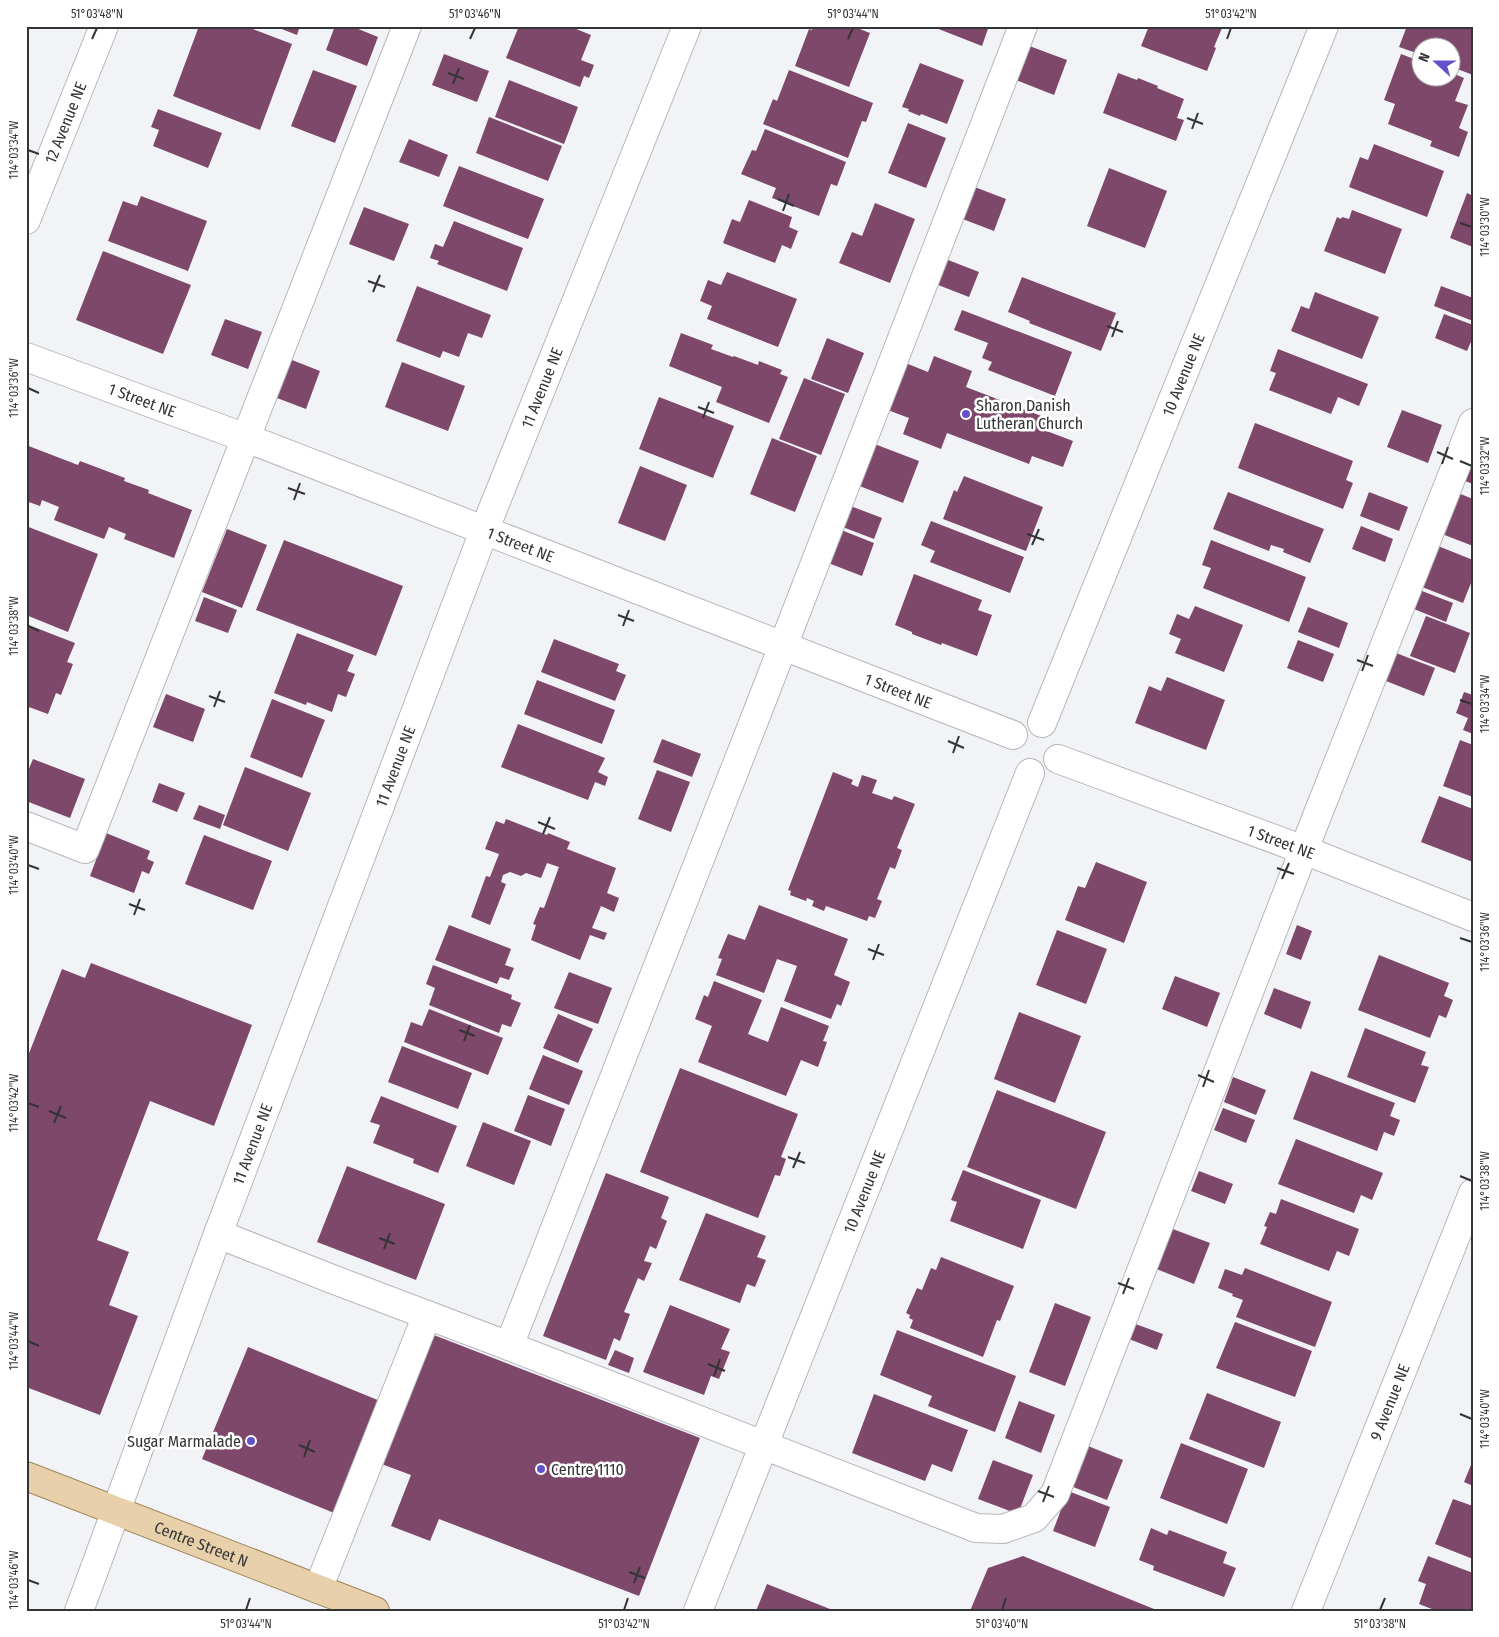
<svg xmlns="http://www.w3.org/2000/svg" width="1499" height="1637" viewBox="0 0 1499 1637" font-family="'Fira Sans Condensed',sans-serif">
	<rect width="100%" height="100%" fill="#f2f3f6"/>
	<g fill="#7d486a">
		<polygon points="199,26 245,26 292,44 260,130 173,96"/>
		<polygon points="274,26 300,26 297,35"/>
		<polygon points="335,26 351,26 378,37 367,66 326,50"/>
		<polygon points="519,26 569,26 591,35 581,60 594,65 589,78 584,76 580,87 506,58"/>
		<polygon points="813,26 852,26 870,33 849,87 795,66 809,29 812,30"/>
		<polygon points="937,26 989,26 982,46 936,28"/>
		<polygon points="1149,26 1217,26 1222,28 1214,47 1216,48 1207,71 1141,46"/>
		<polygon points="1407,26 1473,26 1473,75 1452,67 1452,48 1422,48 1422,55 1399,47"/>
		<polygon points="1024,44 1067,60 1054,95 1011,78"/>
		<polygon points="444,54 489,71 477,102 432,85"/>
		<polygon points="1401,54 1422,62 1422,78 1452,78 1452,73 1464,78 1455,101 1468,105 1459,128 1468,132 1459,157 1430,146 1432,141 1388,124 1395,104 1384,100"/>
		<polygon points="920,63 964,80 947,124 921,114 920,116 908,111 909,109 902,107"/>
		<polygon points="313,70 357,86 335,143 291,126"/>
		<polygon points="789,70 873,103 866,122 862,121 848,158 763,124 773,99 777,101"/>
		<polygon points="1118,73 1137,80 1138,78 1158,86 1157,88 1184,99 1177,118 1184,120 1176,141 1103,113"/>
		<polygon points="509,80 578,107 564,144 495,117"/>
		<polygon points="158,109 222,133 208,168 153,146 159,130 151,127"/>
		<polygon points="489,117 562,146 548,181 476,153"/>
		<polygon points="908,123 946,138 926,188 888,173"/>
		<polygon points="765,129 846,162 837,186 831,184 819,216 772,198 776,188 741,174 752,150 756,151"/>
		<polygon points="409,139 448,155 439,177 399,162"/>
		<polygon points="1374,144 1444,171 1427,217 1349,187 1360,157 1368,160"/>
		<polygon points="459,166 544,199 528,239 443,206"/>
		<polygon points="1109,168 1167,191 1145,248 1087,226"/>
		<polygon points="972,186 1006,199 994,231 960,218"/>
		<polygon points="1467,193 1473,196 1473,247 1450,238"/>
		<polygon points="141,196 207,221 188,271 108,241 123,201 137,206"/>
		<polygon points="749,200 792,217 789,227 798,231 791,249 782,245 775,263 723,243 732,219 740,222"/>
		<polygon points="875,203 915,219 890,283 839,263 852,232 862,236"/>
		<polygon points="364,207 409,224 394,261 349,244"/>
		<polygon points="1352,210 1402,229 1385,274 1324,251 1337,217 1341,219 1342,217 1349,219"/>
		<polygon points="454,221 523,248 507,291 437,264 439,261 430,258 435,244 443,247"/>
		<polygon points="103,251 191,285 163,354 76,320"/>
		<polygon points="943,258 979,272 969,297 933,283"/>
		<polygon points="727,272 797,299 778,347 707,319 712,306 700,301 708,280 721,285"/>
		<polygon points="1022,277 1116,313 1101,351 1029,323 1030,321 1008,312"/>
		<polygon points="417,286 491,315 482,338 468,333 459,357 443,351 440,358 396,341"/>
		<polygon points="1441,286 1473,298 1473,321 1434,306"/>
		<polygon points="1315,292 1379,317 1362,359 1291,331 1301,306 1309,309"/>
		<polygon points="962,310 1072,352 1055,396 988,370 992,362 982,358 988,343 954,330"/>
		<polygon points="1444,314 1473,325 1473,337 1467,351 1435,338"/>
		<polygon points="225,319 262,332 248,369 211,355"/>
		<polygon points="681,333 713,345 711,349 733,357 734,356 758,365 759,361 782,370 780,374 788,377 769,423 716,402 722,387 669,366"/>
		<polygon points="827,338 864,353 848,393 811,379"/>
		<polygon points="1278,349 1368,384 1359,406 1338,397 1331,414 1269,390 1276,373 1270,371"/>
		<polygon points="934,356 972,371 966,387 1049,419 1044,430 1073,441 1063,467 1032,456 1029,464 947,433 941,449 903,434 909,418 885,409 903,362 928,372"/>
		<polygon points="292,360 320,371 306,409 277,398"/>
		<polygon points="402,362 465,386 448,431 385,407"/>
		<polygon points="804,378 845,394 821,455 779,439"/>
		<polygon points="659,397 734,426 713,478 639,449"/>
		<polygon points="1402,410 1442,425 1428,463 1387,447"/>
		<polygon points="1255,423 1353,461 1346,480 1353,483 1343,509 1238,468"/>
		<polygon points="772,438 817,456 795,512 750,494"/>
		<polygon points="872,443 919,461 903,503 857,485"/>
		<polygon points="26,445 78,465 80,461 125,478 124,481 149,490 148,493 192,510 174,558 124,539 126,534 109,527 104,539 54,520 59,507 42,500 40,506 26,501"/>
		<polygon points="1473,460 1473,484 1465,481"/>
		<polygon points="640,466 687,485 665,541 618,523"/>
		<polygon points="964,476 1043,507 1026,551 943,519 954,490 957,492"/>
		<polygon points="1228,492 1324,529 1310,563 1283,552 1284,549 1271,545 1269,551 1213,529"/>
		<polygon points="1369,492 1408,507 1399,531 1360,516"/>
		<polygon points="1458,493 1473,499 1473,546 1442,534"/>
		<polygon points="848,505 882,518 874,539 840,526"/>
		<polygon points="931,521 1024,557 1010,593 930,562 935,551 921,545"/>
		<polygon points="26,526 98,554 68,632 26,615"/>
		<polygon points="1361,526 1393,539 1385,562 1352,549"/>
		<polygon points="836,528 874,543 862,576 823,561"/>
		<polygon points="227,529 267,545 242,608 202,592"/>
		<polygon points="284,540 403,586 376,656 256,610"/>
		<polygon points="1211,540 1306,577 1289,622 1203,588 1211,568 1202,565"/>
		<polygon points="1438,546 1473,560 1473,578 1463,603 1422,587"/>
		<polygon points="914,574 982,600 978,610 992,615 977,656 942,643 941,645 912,634 912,632 895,625"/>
		<polygon points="1422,591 1453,603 1446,622 1414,609"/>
		<polygon points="204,597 237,610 228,633 195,621"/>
		<polygon points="1195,606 1243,625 1224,672 1175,653 1181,639 1169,634 1177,614 1189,619"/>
		<polygon points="1308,607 1348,623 1339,648 1298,632"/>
		<polygon points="1426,616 1470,633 1455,673 1410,656"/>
		<polygon points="26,624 75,643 67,662 73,664 61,695 56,693 48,714 26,706"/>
		<polygon points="297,633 354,655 347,671 355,674 346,697 338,694 332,712 307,702 306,705 274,693"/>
		<polygon points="554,639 619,664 616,671 626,675 615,701 541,672"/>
		<polygon points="1298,640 1334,654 1323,682 1287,668"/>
		<polygon points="1396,653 1435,668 1424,696 1386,681"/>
		<polygon points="1167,677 1225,700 1206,750 1135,723 1149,686 1161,691"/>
		<polygon points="537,680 615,710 602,744 524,714"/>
		<polygon points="1464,692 1473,695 1473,734 1463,730 1468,718 1456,713"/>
		<polygon points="166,694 205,709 193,742 153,727"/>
		<polygon points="272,699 325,720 302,778 250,757"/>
		<polygon points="518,724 605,758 598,772 608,777 605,786 595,782 588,800 501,767"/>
		<polygon points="662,739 701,754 692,777 653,762"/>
		<polygon points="1460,740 1473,745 1473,797 1443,786"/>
		<polygon points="33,759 85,779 70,818 26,801 26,776"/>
		<polygon points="245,767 311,793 288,851 223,825"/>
		<polygon points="657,770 690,782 671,832 638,819"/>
		<polygon points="833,772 853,780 851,784 858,787 862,775 877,780 872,793 892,800 894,796 915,804 897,848 902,850 895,869 890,867 877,899 882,901 875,918 869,916 867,921 826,906 824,911 812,906 814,901 807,898 806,901 790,895 791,891 788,890"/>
		<polygon points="159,783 185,793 177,812 152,802"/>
		<polygon points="1439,796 1473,809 1473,862 1421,842"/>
		<polygon points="199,805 225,815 220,829 193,819"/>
		<polygon points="506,819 547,835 548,833 570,842 567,849 616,868 607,893 619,898 614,912 601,906 592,928 607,933 604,940 590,935 580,960 531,940 536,925 533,924 540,907 544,908 559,867 547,863 541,878 526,873 521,876 510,872 503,875 501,882 506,884 490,925 471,917 486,876 490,877 499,854 485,849 496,821 504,824"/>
		<polygon points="106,833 150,851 147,859 154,862 149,874 142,871 134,893 90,876"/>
		<polygon points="204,835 272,861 253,910 185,884"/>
		<polygon points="1096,862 1147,882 1124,943 1065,920 1078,886 1085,888"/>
		<polygon points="759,905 848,939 834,975 850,982 841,1006 837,1004 831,1019 784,1001 797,966 777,959 764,993 716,975 722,959 718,958 728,934 745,940"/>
		<polygon points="449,925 511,949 505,965 514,968 509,980 500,977 497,984 435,960"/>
		<polygon points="1297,925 1312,931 1301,960 1286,954"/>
		<polygon points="1057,930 1107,949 1086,1004 1036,985"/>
		<polygon points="1379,955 1449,983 1444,996 1453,1000 1446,1018 1439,1015 1430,1038 1358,1010"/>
		<polygon points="91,963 252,1025 214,1126 150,1101 97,1240 129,1252 109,1305 138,1316 100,1415 26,1387 26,1061 62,969 85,978"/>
		<polygon points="433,965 512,995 511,999 521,1003 511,1027 502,1024 499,1033 429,1005 435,988 426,984"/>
		<polygon points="569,972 612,988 598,1024 554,1008"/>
		<polygon points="1175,976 1220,993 1207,1027 1162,1009"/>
		<polygon points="714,981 762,1000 748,1034 768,1042 781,1007 829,1026 823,1041 827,1042 818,1067 801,1060 786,1096 698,1062 712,1026 695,1019 704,995 708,997"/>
		<polygon points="1274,988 1311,1002 1301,1029 1264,1014"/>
		<polygon points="429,1009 503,1038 488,1075 404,1042 411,1022 422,1026"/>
		<polygon points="1019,1012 1081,1036 1055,1103 994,1079"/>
		<polygon points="558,1014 593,1029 578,1063 543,1048"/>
		<polygon points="1365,1028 1426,1052 1421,1065 1429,1067 1415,1103 1347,1077"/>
		<polygon points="402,1046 472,1073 458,1109 388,1082"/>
		<polygon points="543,1055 583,1071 569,1105 529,1089"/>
		<polygon points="680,1068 798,1114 781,1157 786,1159 780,1176 775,1175 758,1218 640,1172"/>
		<polygon points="1311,1071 1395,1103 1390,1116 1400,1120 1394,1136 1384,1132 1377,1151 1293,1119"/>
		<polygon points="1233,1077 1266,1090 1256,1115 1224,1102"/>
		<polygon points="997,1090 1106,1132 1076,1209 967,1167"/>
		<polygon points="528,1095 565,1109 551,1146 514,1131"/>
		<polygon points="381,1096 457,1126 438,1173 413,1163 414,1159 373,1143 380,1125 370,1122"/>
		<polygon points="1223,1108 1255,1120 1246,1143 1214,1130"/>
		<polygon points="483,1122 531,1141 514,1185 466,1166"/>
		<polygon points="1296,1139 1383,1173 1372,1200 1361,1195 1354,1213 1278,1184"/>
		<polygon points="347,1166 445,1204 416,1280 317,1242"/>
		<polygon points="963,1170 1041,1200 1023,1249 950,1221 957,1202 951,1200"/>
		<polygon points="1199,1171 1233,1184 1225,1204 1191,1191"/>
		<polygon points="606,1173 669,1197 661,1218 667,1221 656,1249 650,1246 644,1261 652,1263 644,1281 638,1278 624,1312 630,1314 620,1341 614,1338 606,1360 543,1336"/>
		<polygon points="1281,1199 1359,1229 1349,1256 1337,1251 1329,1271 1260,1244 1267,1227 1264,1226 1270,1212 1276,1214"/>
		<polygon points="706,1213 766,1236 757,1257 766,1260 755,1287 747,1284 740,1303 679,1280"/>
		<polygon points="1170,1228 1210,1243 1194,1284 1154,1268"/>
		<polygon points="941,1257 1014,1286 1000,1321 997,1320 983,1357 910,1328 913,1320 909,1318 910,1315 906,1313 917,1288 922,1290 931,1268 936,1270"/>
		<polygon points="1245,1268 1332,1302 1315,1347 1236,1317 1243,1300 1232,1296 1233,1294 1218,1288 1225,1269 1242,1275"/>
		<polygon points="1055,1303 1091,1317 1065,1386 1029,1372"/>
		<polygon points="670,1305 730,1329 721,1349 730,1352 719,1379 711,1376 704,1395 643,1372"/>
		<polygon points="1130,1322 1163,1334 1157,1350 1124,1337"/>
		<polygon points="1235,1322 1312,1351 1295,1397 1216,1368"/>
		<polygon points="897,1330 1016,1376 995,1432 928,1406 932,1396 880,1375"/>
		<polygon points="426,1332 700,1438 639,1596 439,1519 430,1541 391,1526 411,1475 376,1462"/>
		<polygon points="248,1347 385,1403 339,1515 202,1459"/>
		<polygon points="615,1350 634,1358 629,1373 608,1365"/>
		<polygon points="1207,1393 1281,1422 1264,1468 1189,1439"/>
		<polygon points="874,1394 968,1430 952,1472 932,1464 925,1481 852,1453"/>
		<polygon points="1019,1401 1055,1415 1041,1453 1005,1438"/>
		<polygon points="1181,1443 1248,1469 1227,1524 1160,1498"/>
		<polygon points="1083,1444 1123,1460 1107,1500 1068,1485"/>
		<polygon points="993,1460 1033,1475 1018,1514 978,1499"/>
		<polygon points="1473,1460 1473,1486 1464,1482"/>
		<polygon points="1068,1491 1110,1507 1095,1547 1053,1531"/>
		<polygon points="1453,1499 1473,1506 1473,1559 1435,1544"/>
		<polygon points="1151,1528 1167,1535 1169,1530 1227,1552 1223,1563 1236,1568 1224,1597 1153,1570 1154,1566 1139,1560"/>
		<polygon points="1023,1556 1159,1611 970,1611 988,1568"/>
		<polygon points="1428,1556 1473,1573 1473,1611 1437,1611 1419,1604 1426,1584 1418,1581"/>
		<polygon points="767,1584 835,1611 756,1611"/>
	</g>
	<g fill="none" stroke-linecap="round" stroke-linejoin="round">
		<defs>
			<g id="minor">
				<path id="s1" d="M26,220L104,26"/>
				<path id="s2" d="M26,357L246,438L1013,735"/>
				<path id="s3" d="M1042,723L1324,26"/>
				<path id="s4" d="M1058,759L1304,850L1473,917"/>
				<polyline points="26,826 85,849 407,26"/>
				<polyline points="218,1234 332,1279 509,1346 976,1528 1003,1529 1034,1518 1055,1494 1317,816 1473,423"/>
				<polyline points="509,1346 759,708 1023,26"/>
				<polyline points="318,1589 427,1315"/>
				<path id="s5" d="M79,1611L218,1234L484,531L687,26"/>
				<path id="s6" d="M698,1611L1030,773"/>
				<path id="s7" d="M1306,1611L1473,1193"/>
			</g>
			<g id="major">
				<path id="s8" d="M26,1476L375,1611"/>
			</g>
		</defs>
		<use href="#minor" stroke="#b6b7ba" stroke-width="30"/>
		<use href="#major" stroke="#9f865c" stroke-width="30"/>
		<use href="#minor" stroke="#fff" stroke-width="28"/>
		<use href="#major" stroke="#e8d1aa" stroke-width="28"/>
	</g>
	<path fill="none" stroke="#333435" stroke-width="2" d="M92,39L97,28M470,39L475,28M848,39L853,28M1227,39L1231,28M448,73L464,79M453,84L459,68M1187,118L1203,124M1192,129L1198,113M28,150L39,154M778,199L794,206M783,211L789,194M1460,223L1472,227M368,281L385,287M373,292L380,275M1107,326L1123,332M1112,337L1118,321M28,388L39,393M698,407L714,413M703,418L709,402M1437,452L1453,459M1460,461L1472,466M1442,464L1448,447M288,488L305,494M294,500L300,483M1027,534L1044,540M1032,545L1039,529M618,615L634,621M28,626L39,631M623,626L629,610M1357,660L1373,666M1362,671L1368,655M209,696L225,702M1460,700L1472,704M214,707L220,691M948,741L964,748M953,753L959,736M538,822L555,829M543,834L550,817M28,865L39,869M1277,868L1294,874M1282,879L1289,863M129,904L145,910M134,915L140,899M1460,938L1472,942M868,949L884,955M873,960L879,944M459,1030L475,1036M464,1041L470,1025M1198,1075L1214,1082M1203,1087L1209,1070M28,1103L39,1107M49,1111L66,1118M54,1123L61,1106M788,1157L805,1163M793,1168L800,1152M1460,1176L1472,1181M379,1238L395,1244M384,1249L390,1233M1118,1283L1134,1289M1123,1294L1129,1278M28,1341L39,1346M708,1364L725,1371M714,1376L720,1359M1460,1414L1472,1419M299,1445L315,1452M304,1457L310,1440M1038,1491L1054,1497M1043,1502L1049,1486M629,1572L645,1578M28,1580L39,1584M634,1583L640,1567M246,1610L250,1598M624,1610L628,1598M1002,1610L1006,1598M1380,1610L1385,1598"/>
	<g fill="#6152ca" stroke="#fff" stroke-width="2">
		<circle cx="966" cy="414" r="5"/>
		<circle cx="251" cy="1441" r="5"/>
		<circle cx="541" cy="1469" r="5"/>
	</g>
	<g text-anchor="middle" stroke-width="5" stroke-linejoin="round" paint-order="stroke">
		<g font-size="16" fill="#333435" stroke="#fff">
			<text dy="6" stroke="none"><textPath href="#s1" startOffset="105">12 Avenue NE</textPath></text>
			<text dy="6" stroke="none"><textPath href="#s3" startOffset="376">10 Avenue NE</textPath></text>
			<text dy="6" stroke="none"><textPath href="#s5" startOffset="1308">11 Avenue NE</textPath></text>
			<text dy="6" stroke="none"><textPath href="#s2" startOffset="124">1 Street NE</textPath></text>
			<text dy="6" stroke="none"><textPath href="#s2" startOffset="529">1 Street NE</textPath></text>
			<text dy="6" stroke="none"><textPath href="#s2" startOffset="934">1 Street NE</textPath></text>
			<text dy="6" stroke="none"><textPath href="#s5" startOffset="902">11 Avenue NE</textPath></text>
			<text dy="6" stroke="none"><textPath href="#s4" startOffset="238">1 Street NE</textPath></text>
			<text dy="6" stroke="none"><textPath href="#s5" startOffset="498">11 Avenue NE</textPath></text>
			<text dy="6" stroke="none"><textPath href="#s6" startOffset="451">10 Avenue NE</textPath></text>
			<text dy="6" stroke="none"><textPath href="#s7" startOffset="225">9 Avenue NE</textPath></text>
			<text dy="6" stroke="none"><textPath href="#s8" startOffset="188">Centre Street N</textPath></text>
		</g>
		<g font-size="16" fill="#333435" stroke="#fff" text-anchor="start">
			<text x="976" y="411">Sharon Danish<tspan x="976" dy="18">Lutheran Church</tspan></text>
			<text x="241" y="1447" text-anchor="end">Sugar Marmalade</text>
			<text x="551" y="1475">Centre 1110</text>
		</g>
	</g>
	<rect width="1499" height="1637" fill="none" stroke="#ffffff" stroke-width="55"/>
	<g transform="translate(1436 62) rotate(291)"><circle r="24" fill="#ffffff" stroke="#adaeae"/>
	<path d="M0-4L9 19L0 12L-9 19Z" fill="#6152ca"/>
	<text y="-8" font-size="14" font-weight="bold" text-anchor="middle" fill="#333435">N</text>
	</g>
	<rect x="28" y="28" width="1444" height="1582" fill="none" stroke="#333435" stroke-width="2"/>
	<g font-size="12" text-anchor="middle" fill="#333435">
		<text x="97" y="18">51°03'48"N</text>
		<text x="475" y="18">51°03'46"N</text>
		<text x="853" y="18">51°03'44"N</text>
		<text x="1231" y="18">51°03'42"N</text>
		<text transform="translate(14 150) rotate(-90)" y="4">114°03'34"W</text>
		<text transform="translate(1485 227) rotate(-90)" y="4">114°03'30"W</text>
		<text transform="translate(14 388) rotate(-90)" y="4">114°03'36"W</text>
		<text transform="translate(1485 466) rotate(-90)" y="4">114°03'32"W</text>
		<text transform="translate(14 626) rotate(-90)" y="4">114°03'38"W</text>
		<text transform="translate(1485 704) rotate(-90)" y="4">114°03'34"W</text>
		<text transform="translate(14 865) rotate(-90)" y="4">114°03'40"W</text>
		<text transform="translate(1485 942) rotate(-90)" y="4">114°03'36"W</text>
		<text transform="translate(14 1103) rotate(-90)" y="4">114°03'42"W</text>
		<text transform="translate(1485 1181) rotate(-90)" y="4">114°03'38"W</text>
		<text transform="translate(14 1341) rotate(-90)" y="4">114°03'44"W</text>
		<text transform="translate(1485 1419) rotate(-90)" y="4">114°03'40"W</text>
		<text transform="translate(14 1580) rotate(-90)" y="4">114°03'46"W</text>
		<text x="246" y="1628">51°03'44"N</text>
		<text x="624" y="1628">51°03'42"N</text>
		<text x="1002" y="1628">51°03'40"N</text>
		<text x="1380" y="1628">51°03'38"N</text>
	</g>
</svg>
